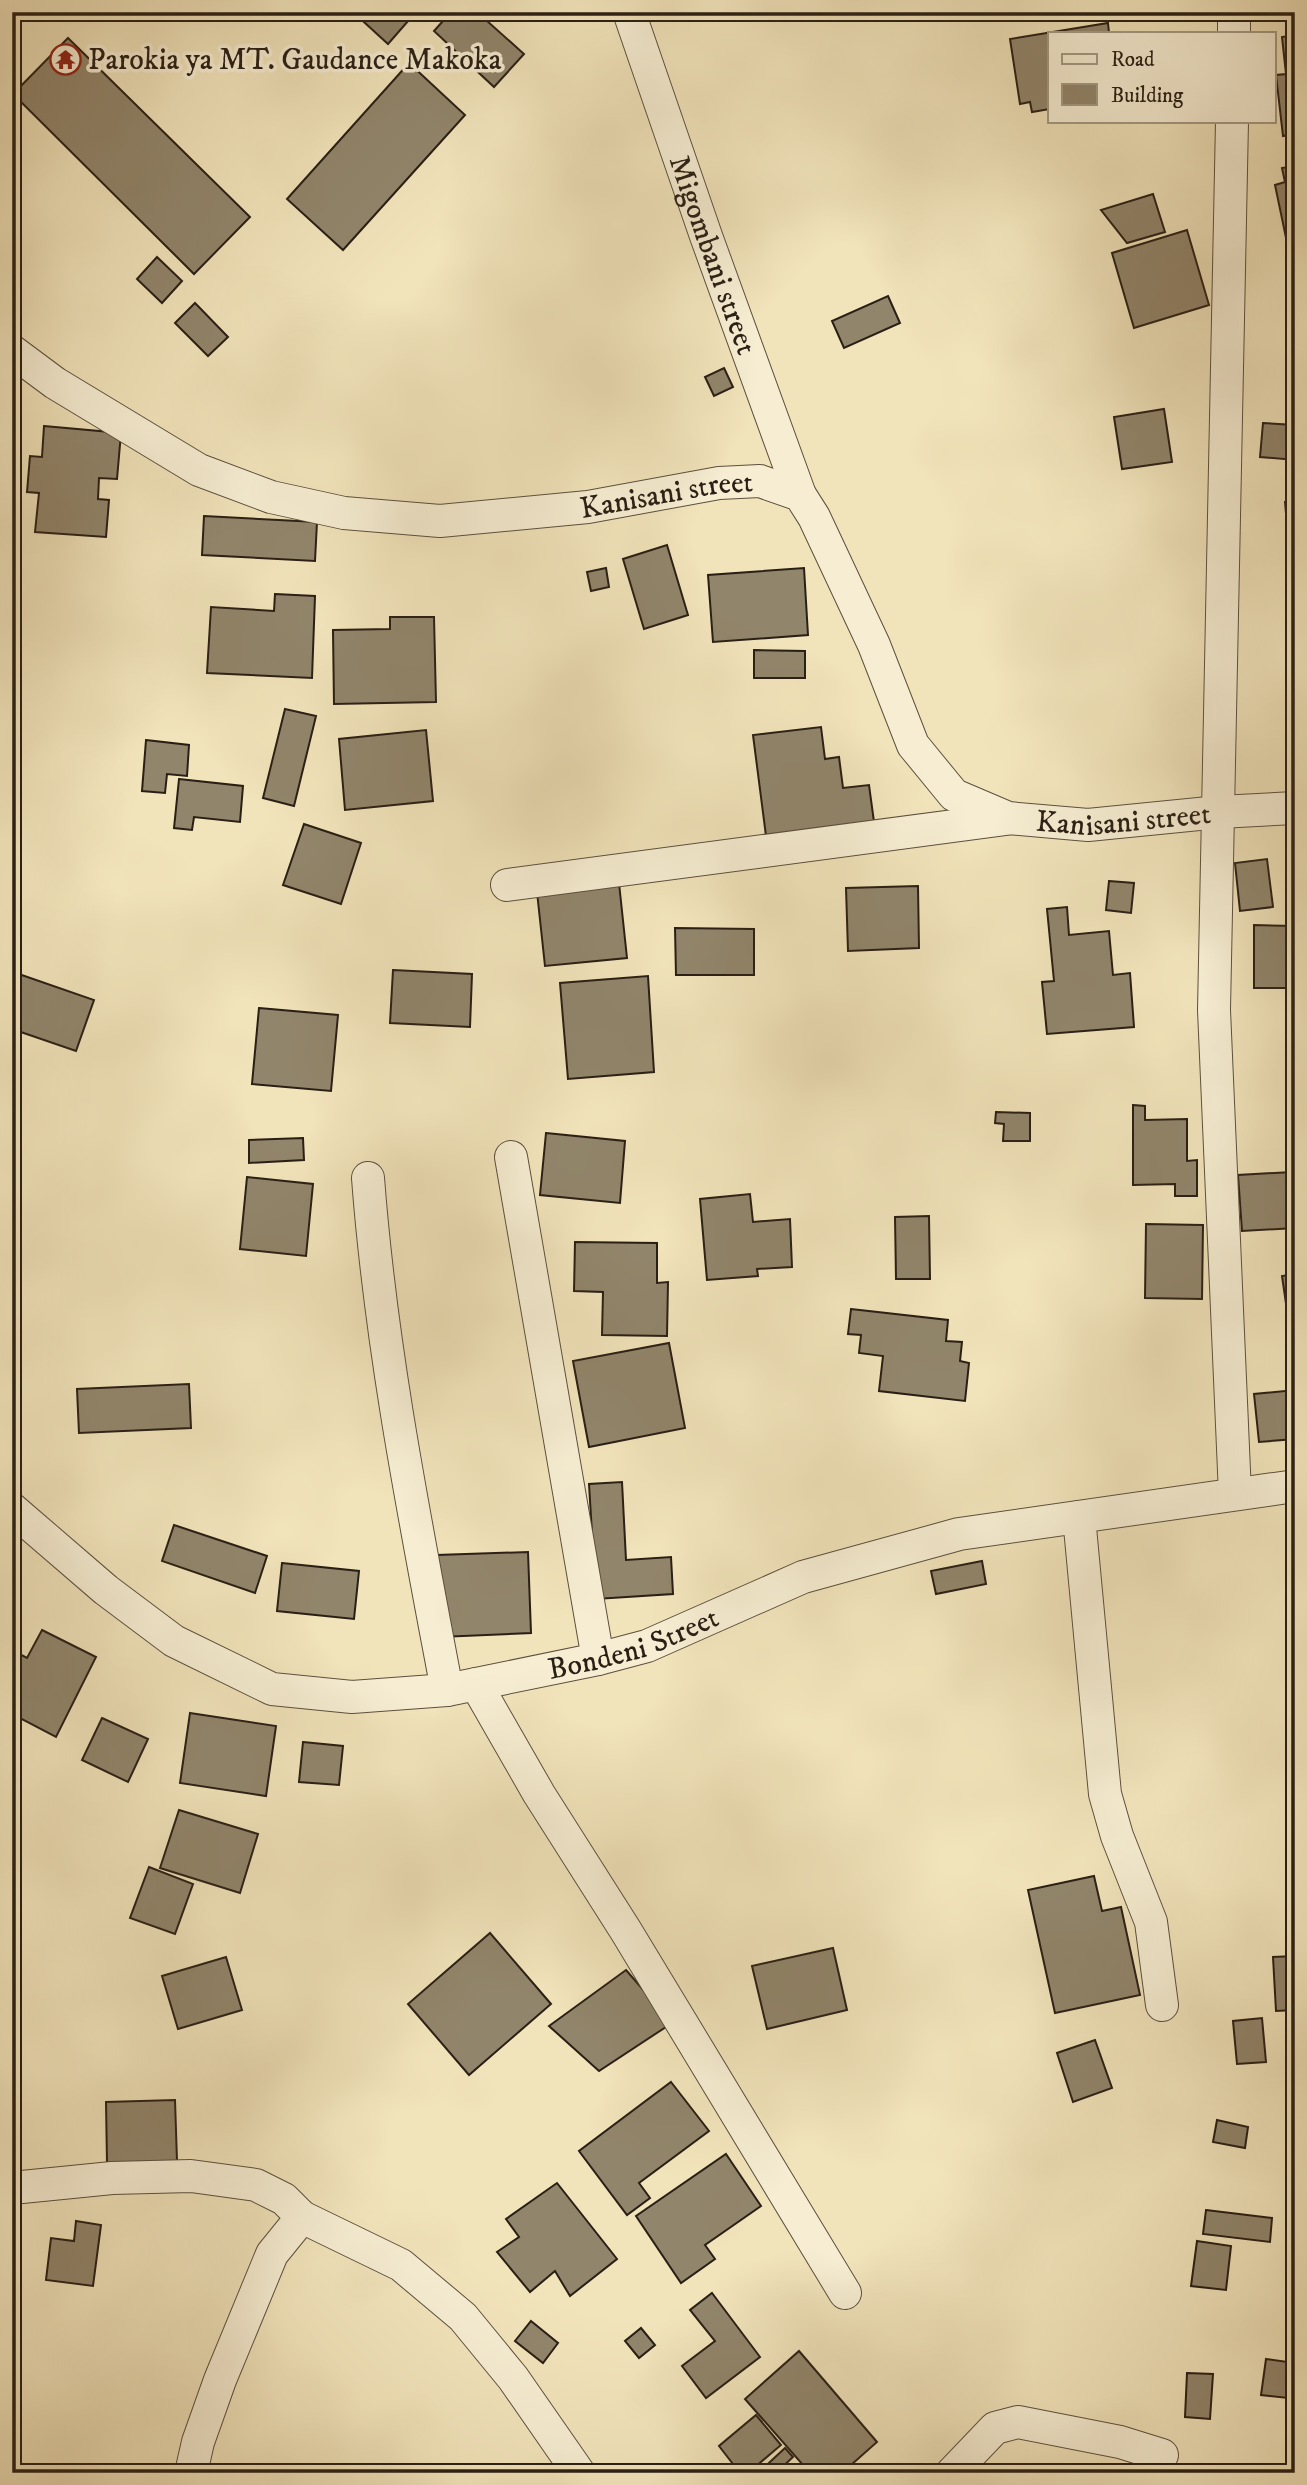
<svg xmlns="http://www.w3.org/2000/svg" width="1307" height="2485" viewBox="0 0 1307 2485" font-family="'IM FELL DW Pica',serif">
	<rect width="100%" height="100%" fill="#f1e3ba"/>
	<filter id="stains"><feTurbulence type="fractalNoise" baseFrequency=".00286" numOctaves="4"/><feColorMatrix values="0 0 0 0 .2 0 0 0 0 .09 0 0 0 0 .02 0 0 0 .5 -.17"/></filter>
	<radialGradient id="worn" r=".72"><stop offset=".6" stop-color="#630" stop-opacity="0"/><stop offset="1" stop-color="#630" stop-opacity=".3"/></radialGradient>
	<g fill="#91856b" stroke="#2a1f15" stroke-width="2">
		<polygon points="353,12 416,12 388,44"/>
		<polygon points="451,12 477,12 524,54 494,87 434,31"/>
		<polygon points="1108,23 1109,33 1050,33 1050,109 1032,112 1030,102 1020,104 1010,39"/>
		<polygon points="1295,35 1295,134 1283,136 1276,75 1286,74 1282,37"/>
		<polygon points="68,38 250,217 194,274 13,94"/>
		<polygon points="409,63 465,115 343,250 287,199"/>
		<polygon points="1295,166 1295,281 1275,185 1285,182 1282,168"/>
		<polygon points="1153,194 1165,232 1127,243 1101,210"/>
		<polygon points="1187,230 1209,305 1134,328 1112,253"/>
		<polygon points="157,257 182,281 162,303 137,279"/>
		<polygon points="888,296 900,323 844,348 832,321"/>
		<polygon points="195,303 228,337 208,356 175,323"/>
		<polygon points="724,368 733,387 714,396 705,377"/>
		<polygon points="1164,409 1172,462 1122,469 1114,417"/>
		<polygon points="1263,423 1295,425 1295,460 1260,457"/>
		<polygon points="44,426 121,433 117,479 99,478 98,499 109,500 106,537 35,532 39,493 27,492 30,456 42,457"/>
		<polygon points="1295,501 1295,571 1291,571 1285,502"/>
		<polygon points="204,516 317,522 315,561 202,555"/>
		<polygon points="667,545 688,615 644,629 623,559"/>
		<polygon points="606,568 609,587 591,591 587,572"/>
		<polygon points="804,568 808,635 713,642 708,575"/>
		<polygon points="275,594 315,596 312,678 207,673 211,607 274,611"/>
		<polygon points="390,617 434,617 436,702 334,704 333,630 390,629"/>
		<polygon points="754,650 805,651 805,678 754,678"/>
		<polygon points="285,709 316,716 294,806 263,798"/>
		<polygon points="821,727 825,759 839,757 843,788 869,785 874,822 766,836 753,735"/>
		<polygon points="426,730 433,801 345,810 339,739"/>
		<polygon points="146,740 189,745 187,776 167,774 165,793 142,791"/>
		<polygon points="179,779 243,786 240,822 194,817 192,830 174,828"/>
		<polygon points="304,824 361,843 341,904 283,885"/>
		<polygon points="1267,859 1273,907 1240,911 1235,863"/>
		<polygon points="1109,881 1134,883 1131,913 1106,910"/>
		<polygon points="619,883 627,958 545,966 537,892"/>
		<polygon points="918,886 919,948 848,951 846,888"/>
		<polygon points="1067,907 1069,935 1109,931 1113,975 1130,973 1134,1027 1047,1034 1042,982 1054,981 1047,909"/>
		<polygon points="1254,925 1295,926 1295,988 1254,988"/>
		<polygon points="675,928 754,929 754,975 676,975"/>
		<polygon points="393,970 472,974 470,1027 390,1023"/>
		<polygon points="13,972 94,1000 76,1051 12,1029"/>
		<polygon points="648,976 654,1072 568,1079 560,983"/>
		<polygon points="259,1008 338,1015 331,1091 252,1084"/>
		<polygon points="1133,1105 1145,1106 1145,1120 1187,1119 1187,1161 1197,1160 1197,1196 1175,1196 1175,1184 1133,1185"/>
		<polygon points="996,1112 1030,1113 1030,1141 1003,1141 1004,1124 995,1123"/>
		<polygon points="546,1133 625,1141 620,1203 540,1195"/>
		<polygon points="303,1138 304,1160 249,1163 249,1140"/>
		<polygon points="1290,1138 1295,1138 1295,1228 1242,1231 1238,1175 1292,1172"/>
		<polygon points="247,1177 313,1184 306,1256 240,1249"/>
		<polygon points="750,1194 753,1222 790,1219 792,1267 757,1269 758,1276 707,1280 700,1199"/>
		<polygon points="929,1216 930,1279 896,1279 895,1217"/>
		<polygon points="1146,1224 1203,1225 1202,1299 1145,1298"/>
		<polygon points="575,1242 657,1243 657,1283 668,1282 667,1336 602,1335 603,1292 574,1291"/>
		<polygon points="1295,1274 1295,1345 1292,1345 1282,1276"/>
		<polygon points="851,1309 948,1320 946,1341 962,1342 960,1361 969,1363 965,1401 879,1391 883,1356 859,1353 861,1335 848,1334"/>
		<polygon points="669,1343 685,1428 589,1447 573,1361"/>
		<polygon points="189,1384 191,1428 79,1433 77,1389"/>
		<polygon points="1295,1390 1295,1439 1259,1442 1254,1394"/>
		<polygon points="622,1482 626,1560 671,1557 673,1594 596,1599 589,1484"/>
		<polygon points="174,1525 267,1556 255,1593 162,1561"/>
		<polygon points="528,1552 531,1633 440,1637 437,1555"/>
		<polygon points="982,1561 986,1584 936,1594 931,1571"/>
		<polygon points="282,1563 359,1571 354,1619 277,1611"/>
		<polygon points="42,1630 96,1657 56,1737 12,1714 12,1650 27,1658"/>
		<polygon points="190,1713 276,1726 266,1796 180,1783"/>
		<polygon points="102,1718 148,1739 128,1782 82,1760"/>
		<polygon points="303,1742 343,1746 339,1785 299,1782"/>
		<polygon points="179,1810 258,1834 240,1893 160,1868"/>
		<polygon points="149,1867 193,1884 175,1934 130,1918"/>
		<polygon points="1094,1876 1102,1911 1121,1907 1140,1995 1055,2013 1028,1890"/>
		<polygon points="490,1933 551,2004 469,2075 408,2004"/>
		<polygon points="833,1948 847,2010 767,2029 752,1966"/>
		<polygon points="1295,1956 1295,2010 1276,2011 1273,1957"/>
		<polygon points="226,1957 242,2010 178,2029 162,1976"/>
		<polygon points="626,1970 672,2023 599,2071 549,2026"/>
		<polygon points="1262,2018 1266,2062 1237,2064 1233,2021"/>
		<polygon points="1095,2040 1112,2088 1073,2102 1057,2053"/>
		<polygon points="671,2082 709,2131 639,2183 650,2198 627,2215 579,2151"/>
		<polygon points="175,2100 177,2161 107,2163 106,2102"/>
		<polygon points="1217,2120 1248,2127 1245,2148 1213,2142"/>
		<polygon points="726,2154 761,2206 705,2245 715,2259 681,2283 636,2216"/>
		<polygon points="557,2183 617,2259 570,2296 555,2271 530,2292 497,2252 519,2237 506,2219"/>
		<polygon points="1206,2210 1272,2218 1270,2242 1203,2234"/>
		<polygon points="76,2221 101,2225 93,2286 46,2280 51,2238 74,2241"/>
		<polygon points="1197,2241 1231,2246 1226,2290 1191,2286"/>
		<polygon points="712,2293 760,2357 706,2398 682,2366 715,2341 690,2310"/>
		<polygon points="531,2321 558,2343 543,2363 515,2341"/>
		<polygon points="641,2328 655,2345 639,2358 625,2341"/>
		<polygon points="799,2351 877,2442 842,2473 810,2473 745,2399"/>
		<polygon points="1266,2359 1295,2363 1295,2389 1290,2388 1288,2398 1261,2395"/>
		<polygon points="1187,2373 1213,2374 1210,2419 1185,2417"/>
		<polygon points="756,2415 781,2445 748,2473 740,2473 719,2446"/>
		<polygon points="785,2448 793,2457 776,2473 758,2473"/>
	</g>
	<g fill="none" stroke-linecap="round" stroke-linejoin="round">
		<defs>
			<g id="minor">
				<path id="s1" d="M629,12L706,236L800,495"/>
				<polyline points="1234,33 1234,12"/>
				<polyline points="1232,121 1214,1010 1235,1494"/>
				<path id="s2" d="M12,351L55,383L199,470L271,497L344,513L440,521L588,507L719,483L760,481L800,495L814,517L874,645L913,745L954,795L1008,818L1088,825L1219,812L1295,808"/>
				<polyline points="507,885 1006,819"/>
				<polyline points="511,1157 598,1659"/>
				<path d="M368,1178C381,1350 415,1520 447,1690"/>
				<path id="s3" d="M12,1509L106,1590L174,1641L272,1689L352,1697L447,1690L598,1659L647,1646L803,1577L959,1534L1295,1486"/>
				<polyline points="1079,1517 1105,1794 1117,1836 1151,1922 1162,2005"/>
				<polyline points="476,1684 539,1794 626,1931 845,2293"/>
				<polyline points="12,2188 112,2178 191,2176 256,2185 284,2199 302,2217 272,2254 220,2380 198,2442 191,2473"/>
				<polyline points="302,2217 401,2265 463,2317 513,2378 579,2473"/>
				<polyline points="952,2473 995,2428 1018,2422 1120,2442 1162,2455"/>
			</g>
		</defs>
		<use href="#minor" stroke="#5c503e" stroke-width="34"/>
		<use href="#minor" stroke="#f6edd2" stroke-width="32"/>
	</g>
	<defs>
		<symbol id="temple-ring" viewBox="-11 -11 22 22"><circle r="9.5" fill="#f6edd2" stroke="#8f2418" stroke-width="1.5"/><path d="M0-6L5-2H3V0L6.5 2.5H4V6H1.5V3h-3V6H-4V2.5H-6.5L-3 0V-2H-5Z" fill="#8f2418"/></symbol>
	</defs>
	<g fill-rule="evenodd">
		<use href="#temple-ring" x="48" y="42" width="35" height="35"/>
	</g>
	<g text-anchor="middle" stroke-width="7" stroke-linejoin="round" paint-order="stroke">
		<g font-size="30" fill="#2a1f15" stroke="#f6edd2" text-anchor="start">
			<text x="88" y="69">Parokia ya MT. Gaudance Makoka</text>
		</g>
		<g font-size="30" fill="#2a1f15" stroke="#f6edd2">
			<text dy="10" stroke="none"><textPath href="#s1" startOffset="257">Migombani street</textPath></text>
			<text dy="10" stroke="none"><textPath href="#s2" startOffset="698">Kanisani street</textPath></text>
			<text dy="10" stroke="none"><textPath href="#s2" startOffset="1349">Kanisani street</textPath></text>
			<text dy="10" stroke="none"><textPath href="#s3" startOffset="686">Bondeni Street</textPath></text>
		</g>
	</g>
	<rect width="1307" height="2485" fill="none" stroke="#f1e3ba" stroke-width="42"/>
	<rect x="14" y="14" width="1279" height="2457" fill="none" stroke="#2a1f15" stroke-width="3.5"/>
	<rect x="21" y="21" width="1265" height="2443" fill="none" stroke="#2a1f15" stroke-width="2"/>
	<rect x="1048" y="32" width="228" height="91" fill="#f6edd2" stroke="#a49b86" stroke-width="2"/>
	<rect x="1062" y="54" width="35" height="10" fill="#f6edd2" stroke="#a49b86" stroke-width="2"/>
	<text x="1111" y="66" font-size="21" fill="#2a1f15">Road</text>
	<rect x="1062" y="84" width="35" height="21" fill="#91856b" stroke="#a49b86" stroke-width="2"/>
	<text x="1111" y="102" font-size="21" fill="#2a1f15">Building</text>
	<rect width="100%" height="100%" filter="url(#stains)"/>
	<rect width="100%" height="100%" fill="url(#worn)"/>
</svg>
